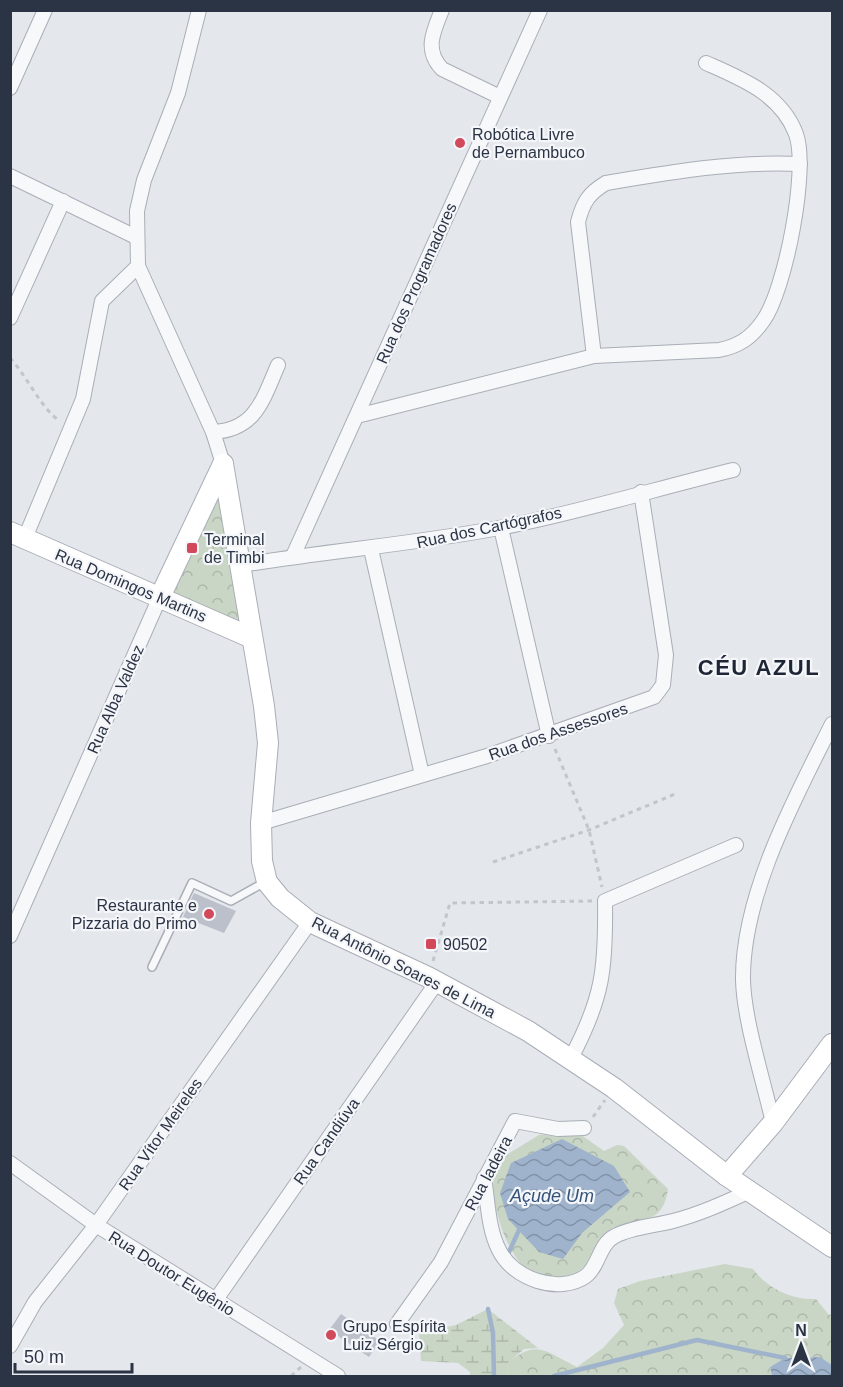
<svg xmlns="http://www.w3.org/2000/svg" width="843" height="1387" viewBox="0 0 843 1387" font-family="Helvetica,sans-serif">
	<defs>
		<pattern id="forest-crowns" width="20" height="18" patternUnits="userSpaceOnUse" patternTransform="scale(1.5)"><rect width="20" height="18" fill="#c9d6c5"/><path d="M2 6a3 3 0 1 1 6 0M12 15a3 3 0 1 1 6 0" fill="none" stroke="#adb8ab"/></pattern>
		<pattern id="wetland-marsh" width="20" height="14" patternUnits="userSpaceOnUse" patternTransform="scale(1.5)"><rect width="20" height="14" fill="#c9d6c5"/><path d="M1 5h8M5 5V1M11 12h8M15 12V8" fill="none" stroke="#adb8ab"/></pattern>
		<pattern id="water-waves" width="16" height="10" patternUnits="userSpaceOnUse" patternTransform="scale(1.5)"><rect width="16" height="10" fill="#9fb4cc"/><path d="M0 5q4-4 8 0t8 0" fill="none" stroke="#8293a7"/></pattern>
	</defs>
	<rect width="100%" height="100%" fill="#e4e7ec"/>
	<g fill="url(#forest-crowns)">
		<polygon points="223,464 252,638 160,597"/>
		<path d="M556,1132H577L604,1151L617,1145L624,1146L668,1189C662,1229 638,1215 611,1229C592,1239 595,1266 574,1273C564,1277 549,1279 538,1276C511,1268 493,1211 493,1186C493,1177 498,1168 500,1159L539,1135Z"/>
		<path d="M725,1264L753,1269C768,1289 791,1300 816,1299L829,1315L832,1314V1365C813,1352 789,1355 770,1367L772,1376H507L508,1363C537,1338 546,1352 577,1367L603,1348L624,1325L614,1303L618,1289L640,1281Z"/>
	</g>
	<polygon fill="url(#wetland-marsh)" points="488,1309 538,1348 524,1349 508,1363 507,1376 470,1376 470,1372 458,1363 421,1361 419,1333 456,1325"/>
	<g fill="url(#water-waves)">
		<polygon points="562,1139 614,1166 630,1192 582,1233 563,1259 539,1252 508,1219 500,1193 511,1163"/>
		<polygon points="820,1357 832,1365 832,1376 772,1376 770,1367 785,1358"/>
	</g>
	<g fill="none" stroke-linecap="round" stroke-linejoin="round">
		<g stroke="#9fb4cc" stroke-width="4.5">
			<polyline points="509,1252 519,1230"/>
			<polyline points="488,1309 493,1333 494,1376"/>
			<polyline points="554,1376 697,1340 785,1358"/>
		</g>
	</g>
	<g fill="#bbc0ca">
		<polygon points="194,893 236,911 224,933 183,917"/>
		<polygon points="341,1314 380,1341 369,1357 329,1330"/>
	</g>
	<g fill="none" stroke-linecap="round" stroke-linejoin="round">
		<defs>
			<polyline id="lane" points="152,967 192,883 231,901 265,882"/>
			<g id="street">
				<path d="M442,10C433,32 424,50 442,69L500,97"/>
				<polyline points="10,88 45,10"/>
				<polyline points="10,176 136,237"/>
				<polyline points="138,266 213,432 223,464"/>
				<polyline points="10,318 63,201"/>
				<path d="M594,356L578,222C583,202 589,193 606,183C671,172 734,161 800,164"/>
				<path d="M357,416L594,356L719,350C739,346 751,338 763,321C785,291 809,169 796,134C781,94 742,79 706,63"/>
				<path d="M213,432C256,430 263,399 278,365"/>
				<polyline points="501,528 549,736"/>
				<polyline points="25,538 83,399 102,301 138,266 137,211 144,180 178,93 199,10"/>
				<polyline points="371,549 422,775"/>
				<polyline points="293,556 540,10"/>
				<path d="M242,565C327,551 414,544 499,528C577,513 655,489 733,470"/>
				<polyline points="261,823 487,756 654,697 663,685 666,655 641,492"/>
				<polyline points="10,936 160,597"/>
				<path d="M571,1058C603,998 606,968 605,901L736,845"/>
				<path d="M773,1123C764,1082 744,1021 743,980C742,895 795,798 832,724"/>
				<polyline points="10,1163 96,1225 338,1376"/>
				<path d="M484,1178C488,1201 488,1229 499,1250C513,1279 559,1295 586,1276C599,1266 599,1244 615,1236C632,1227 654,1226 673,1221C700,1214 724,1203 750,1191"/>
				<polyline points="215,1301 437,982"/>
				<polyline points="397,1324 441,1262 515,1121 558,1129 584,1128"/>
				<polyline points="10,1346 35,1302 96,1225 310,922"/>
			</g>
			<g id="secondary">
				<polyline points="223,464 264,706 268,743 261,823 262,861 267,882 280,898 310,922 428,977 528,1031 614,1088 727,1176 832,1247"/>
				<polyline points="10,532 252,638"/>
				<polyline points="160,597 223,464"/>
				<polyline points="727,1176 773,1123 832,1044"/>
			</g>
		</defs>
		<use href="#lane" stroke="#a9aeb7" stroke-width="10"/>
		<use href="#street" stroke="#a9aeb7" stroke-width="16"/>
		<use href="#secondary" stroke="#a9aeb7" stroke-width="22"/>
		<g stroke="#c2c5cb" stroke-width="3" stroke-dasharray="4.5 4.5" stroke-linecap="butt">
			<path d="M10,358C27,376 42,410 60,421"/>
			<polyline points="555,749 589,830 602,887"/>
			<polyline points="493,862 589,830 675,794"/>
			<polyline points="433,961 450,903 593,901"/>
			<polyline points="593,1117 605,1100"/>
			<polyline points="291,1376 301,1367"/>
		</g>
		<use href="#lane" stroke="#f7f8fa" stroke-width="7"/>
		<use href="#street" stroke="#f7f8fa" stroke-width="14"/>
		<use href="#secondary" stroke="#fff" stroke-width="20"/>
	</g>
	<g fill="#d1495b" stroke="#f4f6f9" stroke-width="2">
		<circle cx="460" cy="143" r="6"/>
		<rect x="186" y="542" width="12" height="12" rx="3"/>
		<circle cx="209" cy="914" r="6"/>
		<rect x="425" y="938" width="12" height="12" rx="3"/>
		<circle cx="331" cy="1335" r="6"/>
	</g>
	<g text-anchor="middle" stroke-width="4.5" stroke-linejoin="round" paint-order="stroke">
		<g font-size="16" fill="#2b3445" stroke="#f4f6f9" text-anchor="start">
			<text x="472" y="140">Robótica Livre<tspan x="472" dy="18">de Pernambuco</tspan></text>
			<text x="204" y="545">Terminal<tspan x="204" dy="18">de Timbi</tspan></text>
			<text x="197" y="911" text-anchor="end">Restaurante e<tspan x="197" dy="18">Pizzaria do Primo</tspan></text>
			<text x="443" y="950">90502</text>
			<text x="343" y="1332">Grupo Espírita<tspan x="343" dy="18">Luiz Sérgio</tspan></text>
		</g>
		<g font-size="16" fill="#2b3445" stroke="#f4f6f9">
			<text transform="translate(416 283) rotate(-66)" y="6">Rua dos Programadores</text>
			<text transform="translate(489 527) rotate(-12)" y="6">Rua dos Cartógrafos</text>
			<text transform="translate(131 585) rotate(23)" y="6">Rua Domingos Martins</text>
			<text transform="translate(115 699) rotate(-66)" y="6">Rua Alba Valdez</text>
			<text transform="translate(558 731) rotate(-19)" y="6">Rua dos Assessores</text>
			<text transform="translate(404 967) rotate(27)" y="6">Rua Antônio Soares de Lima</text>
			<text transform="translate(160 1134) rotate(-55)" y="6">Rua Vítor Meireles</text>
			<text transform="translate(326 1141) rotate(-55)" y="6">Rua Candiúva</text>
			<text transform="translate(488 1173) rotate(-62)" y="6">Rua ladeira</text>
			<text transform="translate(172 1273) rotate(32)" y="6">Rua Doutor Eugênio</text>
		</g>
		<g font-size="18" font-style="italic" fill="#34527a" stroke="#f4f6f9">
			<text x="552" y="1202">Açude Um</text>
		</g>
		<g font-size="22" font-weight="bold" letter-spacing="1.5" fill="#1d2536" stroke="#f4f6f9">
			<text x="759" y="675">CÉU AZUL</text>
		</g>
	</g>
	<rect width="843" height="1387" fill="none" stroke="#2b3445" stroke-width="24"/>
	<g transform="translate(801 1345)" stroke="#f4f6f9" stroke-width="4.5" paint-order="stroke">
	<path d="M0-4.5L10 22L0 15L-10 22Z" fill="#2b3445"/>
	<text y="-9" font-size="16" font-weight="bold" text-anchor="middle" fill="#2b3445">N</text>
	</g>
	<path d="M15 1363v9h117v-9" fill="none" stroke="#2b3445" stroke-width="3"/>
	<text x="24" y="1363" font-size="18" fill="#2b3445" stroke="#f4f6f9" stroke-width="4.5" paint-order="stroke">50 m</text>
</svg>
